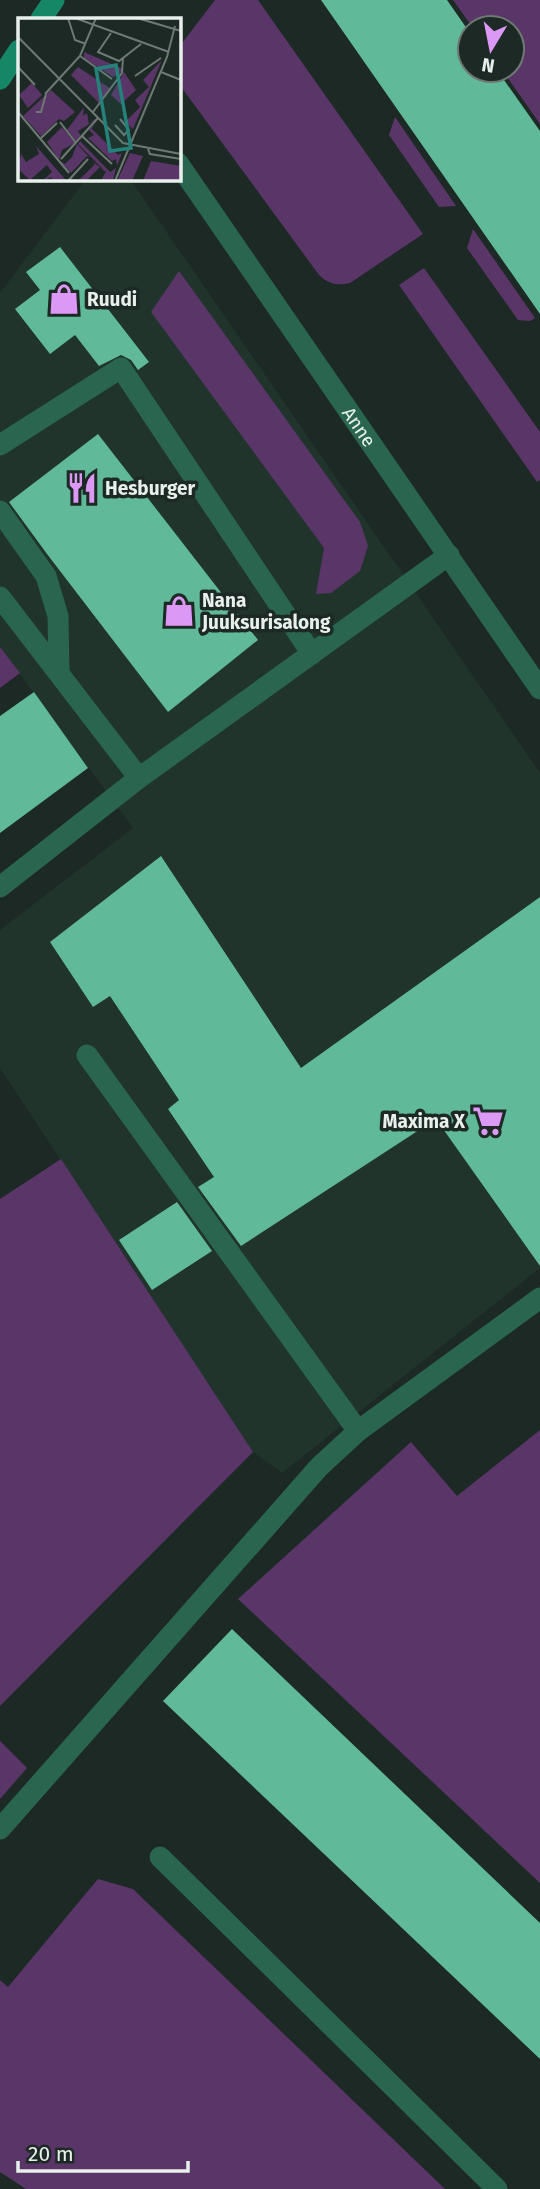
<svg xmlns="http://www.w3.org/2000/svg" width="540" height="2189" viewBox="0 0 540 2189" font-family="'Fira Sans',sans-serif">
	<rect width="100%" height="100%" fill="#1d2924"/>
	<polygon fill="#20342c" points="86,179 130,179 540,773 540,1268 282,1473 253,1452 0,1068 0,930 133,828 0,647 0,293"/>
	<g fill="#5a3568">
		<path d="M215,0H258L423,234L350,283C336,286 329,284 319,275L179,84V47Z"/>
		<polygon points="453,0 540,0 540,124 502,70 512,70 512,28 473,28"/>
		<polygon points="395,117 456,206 439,207 389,135"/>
		<polygon points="473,229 535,318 530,321 518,320 467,248"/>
		<polygon points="424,268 540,432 540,480 537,482 399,285"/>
		<polygon points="179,271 360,522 368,546 360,571 331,593 316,594 324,548 151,312"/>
		<polygon points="0,647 20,673 0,688"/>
		<polygon points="61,1159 253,1452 0,1706 0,1199"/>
		<polygon points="540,1430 540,1883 238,1599 411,1442 457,1496"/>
		<polygon points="0,1741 27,1768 0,1799"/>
		<polygon points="98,1879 133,1889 445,2189 26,2189 0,2172 0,1980 8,1987"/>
	</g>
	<g fill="#60b998">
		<polygon points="321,0 447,0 470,33 470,70 497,70 540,131 540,314"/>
		<polygon points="60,247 149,362 138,370 131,360 121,355 99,366 75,335 50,354 15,309 40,290 26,272"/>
		<polygon points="98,434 258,640 168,712 47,554 9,502"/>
		<polygon points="34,692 88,768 0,833 0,716"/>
		<polygon points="161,856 301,1068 540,897 540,1266 436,1119 241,1246 198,1187 214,1177 168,1109 179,1100 110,996 93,1007 50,942"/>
		<polygon points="177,1202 212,1251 152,1290 119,1240"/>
		<polygon points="232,1629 540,1923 540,2059 163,1701"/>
	</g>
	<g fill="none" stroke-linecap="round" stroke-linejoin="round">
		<g stroke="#29654f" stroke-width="21">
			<polyline points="0,445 121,368 312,654"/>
			<polyline points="0,511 46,576 58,616 59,673"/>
			<polyline points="0,597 139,778"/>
			<polyline points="0,887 139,778 449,555"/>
			<polyline points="87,1055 358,1431"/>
		</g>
		<g stroke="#29654f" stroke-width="21">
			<path id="s1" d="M178,163L540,689"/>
			<polyline points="0,1829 319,1467 358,1431 540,1298"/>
			<polyline points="160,1857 497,2189"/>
		</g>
		<g stroke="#158766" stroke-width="21">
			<polyline points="41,19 54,0"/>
			<polyline points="0,79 19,50"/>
		</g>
	</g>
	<defs>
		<symbol id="shop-bare" viewBox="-9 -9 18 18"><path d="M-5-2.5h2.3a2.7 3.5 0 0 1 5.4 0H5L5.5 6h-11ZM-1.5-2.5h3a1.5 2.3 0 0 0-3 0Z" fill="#db99f5" stroke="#1d2924" stroke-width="2.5" paint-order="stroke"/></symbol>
		<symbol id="restaurant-bare" viewBox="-9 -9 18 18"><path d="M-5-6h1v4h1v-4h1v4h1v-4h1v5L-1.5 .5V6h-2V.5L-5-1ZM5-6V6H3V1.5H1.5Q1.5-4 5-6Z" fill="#db99f5" stroke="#1d2924" stroke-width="2.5" paint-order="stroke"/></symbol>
		<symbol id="supermarket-bare" viewBox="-9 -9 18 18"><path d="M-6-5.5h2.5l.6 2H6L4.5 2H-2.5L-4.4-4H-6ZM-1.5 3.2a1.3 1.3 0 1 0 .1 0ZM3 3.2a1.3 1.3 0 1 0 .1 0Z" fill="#db99f5" stroke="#1d2924" stroke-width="2.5" paint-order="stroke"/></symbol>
	</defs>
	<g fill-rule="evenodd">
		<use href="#shop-bare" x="42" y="277" width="44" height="44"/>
		<use href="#restaurant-bare" x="60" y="466" width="44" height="44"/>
		<use href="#shop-bare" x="157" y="589" width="44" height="44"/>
		<use href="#supermarket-bare" x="466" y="1099" width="44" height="44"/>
	</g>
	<g text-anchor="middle" stroke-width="7" stroke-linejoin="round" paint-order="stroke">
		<g font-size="19" font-weight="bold" fill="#e8f0ec" stroke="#1d2924" text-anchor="start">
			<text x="87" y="306">Ruudi</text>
			<text x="105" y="495">Hesburger</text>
			<text x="202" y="607">Nana<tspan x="202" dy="22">Juuksurisalong</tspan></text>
			<text x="465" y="1128" text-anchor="end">Maxima X</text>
		</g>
		<g font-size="19" fill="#e8f0ec" stroke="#1d2924">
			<text dy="7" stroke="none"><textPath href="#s1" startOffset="320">Anne</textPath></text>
		</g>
	</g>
	<g transform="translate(18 18)">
		<rect width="163" height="163" fill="#1d2924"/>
		<path d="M66,34L105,51L102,56L95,59L66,40ZM143,43V44L115,111L107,104L122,89L117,82L131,69L125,62ZM60,49L93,71L81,85L53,57ZM106,54L118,72L103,86L93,77ZM14,65L24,77L10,90L1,77ZM33,72L57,94L46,103L41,101L23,118L5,98ZM66,89L65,98L69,95L71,106L77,101L73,97L78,102L60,113L63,118L58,123L49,112ZM76,107L74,111L100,137L104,135L99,148L98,141L94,143L70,120L76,117L71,112ZM44,109L57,125L44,132L41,142L29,124ZM65,120L62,123L92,154L98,150L95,163H83L88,153H86L82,149L68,163H60L77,146L74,143L86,152L60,126ZM59,126L73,141L69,138L53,155L42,143L47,146L54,139ZM18,128L47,161L45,163H33L34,159L24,163L34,154L29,147L12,162L0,151L3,136L8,144L21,136ZM112,135L125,138L114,163H99ZM133,143L163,148V163H125Z" fill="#5a3568"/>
		<path fill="none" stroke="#6e7974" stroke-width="2" d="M50,0L57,22L68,26M57,0L151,34M119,0L163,13M93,15L80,34L101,43L123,26M0,19L105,125L163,136M62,38L94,61M0,49L17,67M143,54L163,62M117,58L143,40M27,76L62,38L78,0M0,94L51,155M18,94H23L28,76M75,94L104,55L105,40M42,104L58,125M97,107L106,117L111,112L102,101M64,118L94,146M23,120L39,105M130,131L132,136L163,141M43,141L80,100M50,163L70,141M97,163L149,39L157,8"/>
		<path fill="#25827b" fill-opacity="0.15" stroke="#25827b" stroke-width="3.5" d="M98,47L113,130L92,133L78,51Z"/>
		<rect width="163" height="163" fill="none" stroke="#e8f0ec" stroke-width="3.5"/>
	</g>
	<g transform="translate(491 49) rotate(190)"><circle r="33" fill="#1d2924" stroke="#6e7974" stroke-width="2"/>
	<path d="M0-5L12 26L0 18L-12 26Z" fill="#db99f5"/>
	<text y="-10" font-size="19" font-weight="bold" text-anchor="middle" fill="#e8f0ec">N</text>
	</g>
	<path d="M18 2161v10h170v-10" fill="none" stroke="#e8f0ec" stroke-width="3.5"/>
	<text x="28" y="2161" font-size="21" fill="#e8f0ec" stroke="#1d2924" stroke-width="5" paint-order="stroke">20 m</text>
</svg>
